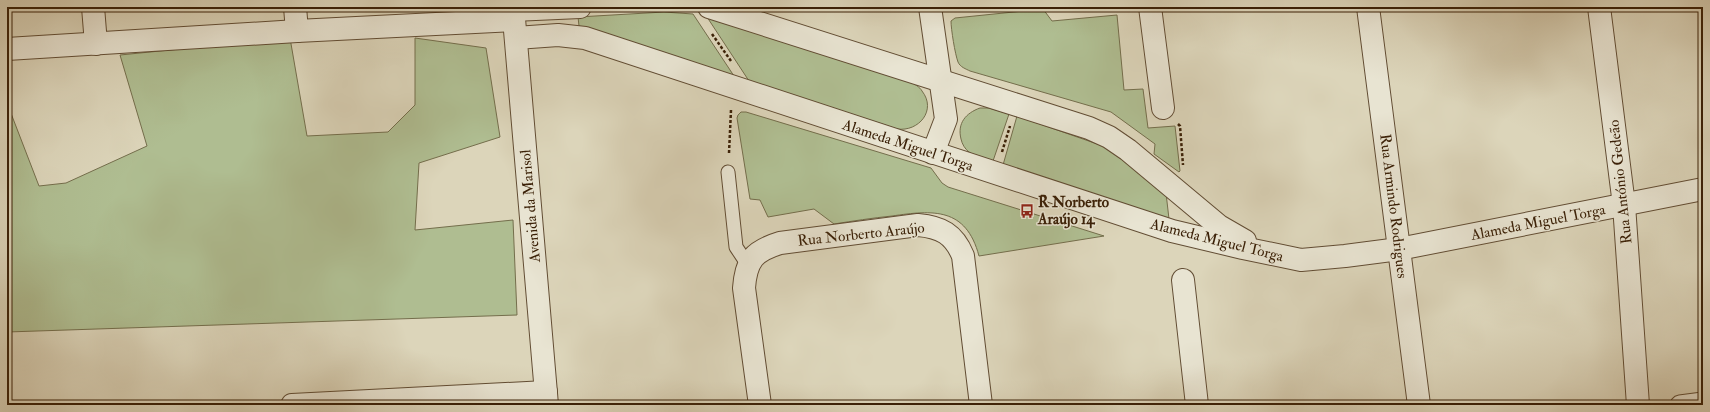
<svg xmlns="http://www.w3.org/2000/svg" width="1710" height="412" viewBox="0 0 1710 412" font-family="'IM FELL Double Pica',serif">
	<rect width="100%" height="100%" fill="#dcd5ba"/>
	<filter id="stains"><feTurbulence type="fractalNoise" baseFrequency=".005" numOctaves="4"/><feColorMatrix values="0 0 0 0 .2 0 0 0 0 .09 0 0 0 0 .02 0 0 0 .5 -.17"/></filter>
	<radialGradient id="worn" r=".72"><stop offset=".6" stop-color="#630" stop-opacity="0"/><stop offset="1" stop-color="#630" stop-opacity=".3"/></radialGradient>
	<g fill="#afbd91" stroke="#746e4c">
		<path d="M1043,9L1052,21L1117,15L1124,90L1143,89L1148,128L1175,126L1180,171L1179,172L1154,154L1155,144L1111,112L970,71C966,69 960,67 958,62C955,54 951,29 951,21L955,18Z"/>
		<polygon points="664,12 693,14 734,76 579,26 578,17"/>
		<path d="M707,17L910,81C914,84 920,87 922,91C937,110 919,132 897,129L749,81Z"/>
		<polygon points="290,38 307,136 388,132 415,105 415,38 486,48 500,137 419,163 415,230 513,220 517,315 7,332 7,103 39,186 66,183 147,146 120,55"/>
		<path d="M980,108H989L1009,114L993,161C986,159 976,157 969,152C965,149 962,144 961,139C957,123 966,113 980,108Z"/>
		<path d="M741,112H746L931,168L942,183L948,187L1104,236L979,256C966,207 933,210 892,216C872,218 853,221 834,224L814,209L768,217L760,200L750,199L737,118L738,115Z"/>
		<polygon points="1017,116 1106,147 1166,193 1169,219 1003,165"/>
	</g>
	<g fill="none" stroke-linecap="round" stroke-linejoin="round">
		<defs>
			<polyline id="service" points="728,172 736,247 748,265"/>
			<polyline id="pedestrian" points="1680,405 1703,402"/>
			<g id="minor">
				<polyline points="93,7 96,44"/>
				<polyline points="295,7 297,31"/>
				<polyline points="709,7 1017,105 1089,128 1109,137 1128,150 1219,226 1245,241"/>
				<polyline points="930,7 946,119 933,153"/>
				<polyline points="1150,7 1163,108"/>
				<polyline points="1368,7 1419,405"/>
				<polyline points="1599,7 1624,205 1638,405"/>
				<polyline points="513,10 580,7"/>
				<polyline points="516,38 558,35 585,38 1172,231 1243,248 1301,260 1345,256 1399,249 1703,189"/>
				<polyline points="7,49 297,31 514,20"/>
				<polyline points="1183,280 1197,405"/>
				<polyline points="292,405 546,392"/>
				<path d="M760,405L744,288C746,260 754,251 780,243L918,225C941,227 954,234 963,256L981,405"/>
			</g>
			<polyline id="tertiary" points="513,7 547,405"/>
		</defs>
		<use href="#service" stroke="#624d34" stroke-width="15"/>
		<use href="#pedestrian" stroke="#624d34" stroke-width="21"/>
		<use href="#minor" stroke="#624d34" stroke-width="24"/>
		<use href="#tertiary" stroke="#624d34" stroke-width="24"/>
		<g stroke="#3a2007" stroke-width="2.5" stroke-dasharray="3 2" stroke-linecap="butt">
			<polyline points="712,34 731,61"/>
			<polyline points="1178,124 1180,126 1183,165"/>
			<polyline points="1002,152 1010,126"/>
			<polyline points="729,153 731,110"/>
		</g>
		<use href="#service" stroke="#e8e4d2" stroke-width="13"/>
		<use href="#pedestrian" stroke="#e8e4d2" stroke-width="19"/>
		<use href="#minor" stroke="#e8e4d2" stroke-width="22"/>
		<use href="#tertiary" stroke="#e8e4d2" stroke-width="22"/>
	</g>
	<defs>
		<symbol id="bus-bare" viewBox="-9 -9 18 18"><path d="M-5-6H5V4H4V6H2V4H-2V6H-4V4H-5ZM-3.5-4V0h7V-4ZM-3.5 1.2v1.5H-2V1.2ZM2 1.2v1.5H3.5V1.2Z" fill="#8f2418" stroke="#e8e4d2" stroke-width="2.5" paint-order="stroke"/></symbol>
	</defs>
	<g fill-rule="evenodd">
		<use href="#bus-bare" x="1017" y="201" width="20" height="20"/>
	</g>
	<g text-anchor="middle" stroke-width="3" stroke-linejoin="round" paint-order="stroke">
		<g font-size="15" fill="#3a2007" stroke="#e8e4d2">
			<text transform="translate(908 145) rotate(18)" y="5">Alameda Miguel Torga</text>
			<text transform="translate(1620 182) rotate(-96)" y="5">Rua António Gedeão</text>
			<text transform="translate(530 206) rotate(-95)" y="5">Avenida da Marisol</text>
			<text transform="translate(1394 206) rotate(83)" y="5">Rua Armindo Rodrigues</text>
			<text transform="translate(1538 222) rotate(-11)" y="5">Alameda Miguel Torga</text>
			<text transform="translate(861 234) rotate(-6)" y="5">Rua Norberto Araújo</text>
			<text transform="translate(1217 240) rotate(14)" y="5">Alameda Miguel Torga</text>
		</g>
		<g font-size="15" font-weight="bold" fill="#3a2007" stroke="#e8e4d2" text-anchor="start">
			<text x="1038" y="207">R Norberto<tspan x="1038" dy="17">Araújo 14</tspan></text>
		</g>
	</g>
	<rect width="1710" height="412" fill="none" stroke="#dcd5ba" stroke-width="24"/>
	<rect x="8" y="8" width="1694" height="396" fill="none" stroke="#3a2007" stroke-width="2"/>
	<rect x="12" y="12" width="1686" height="388" fill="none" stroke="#3a2007"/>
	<rect width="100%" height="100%" filter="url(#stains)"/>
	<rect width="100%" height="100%" fill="url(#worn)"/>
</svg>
